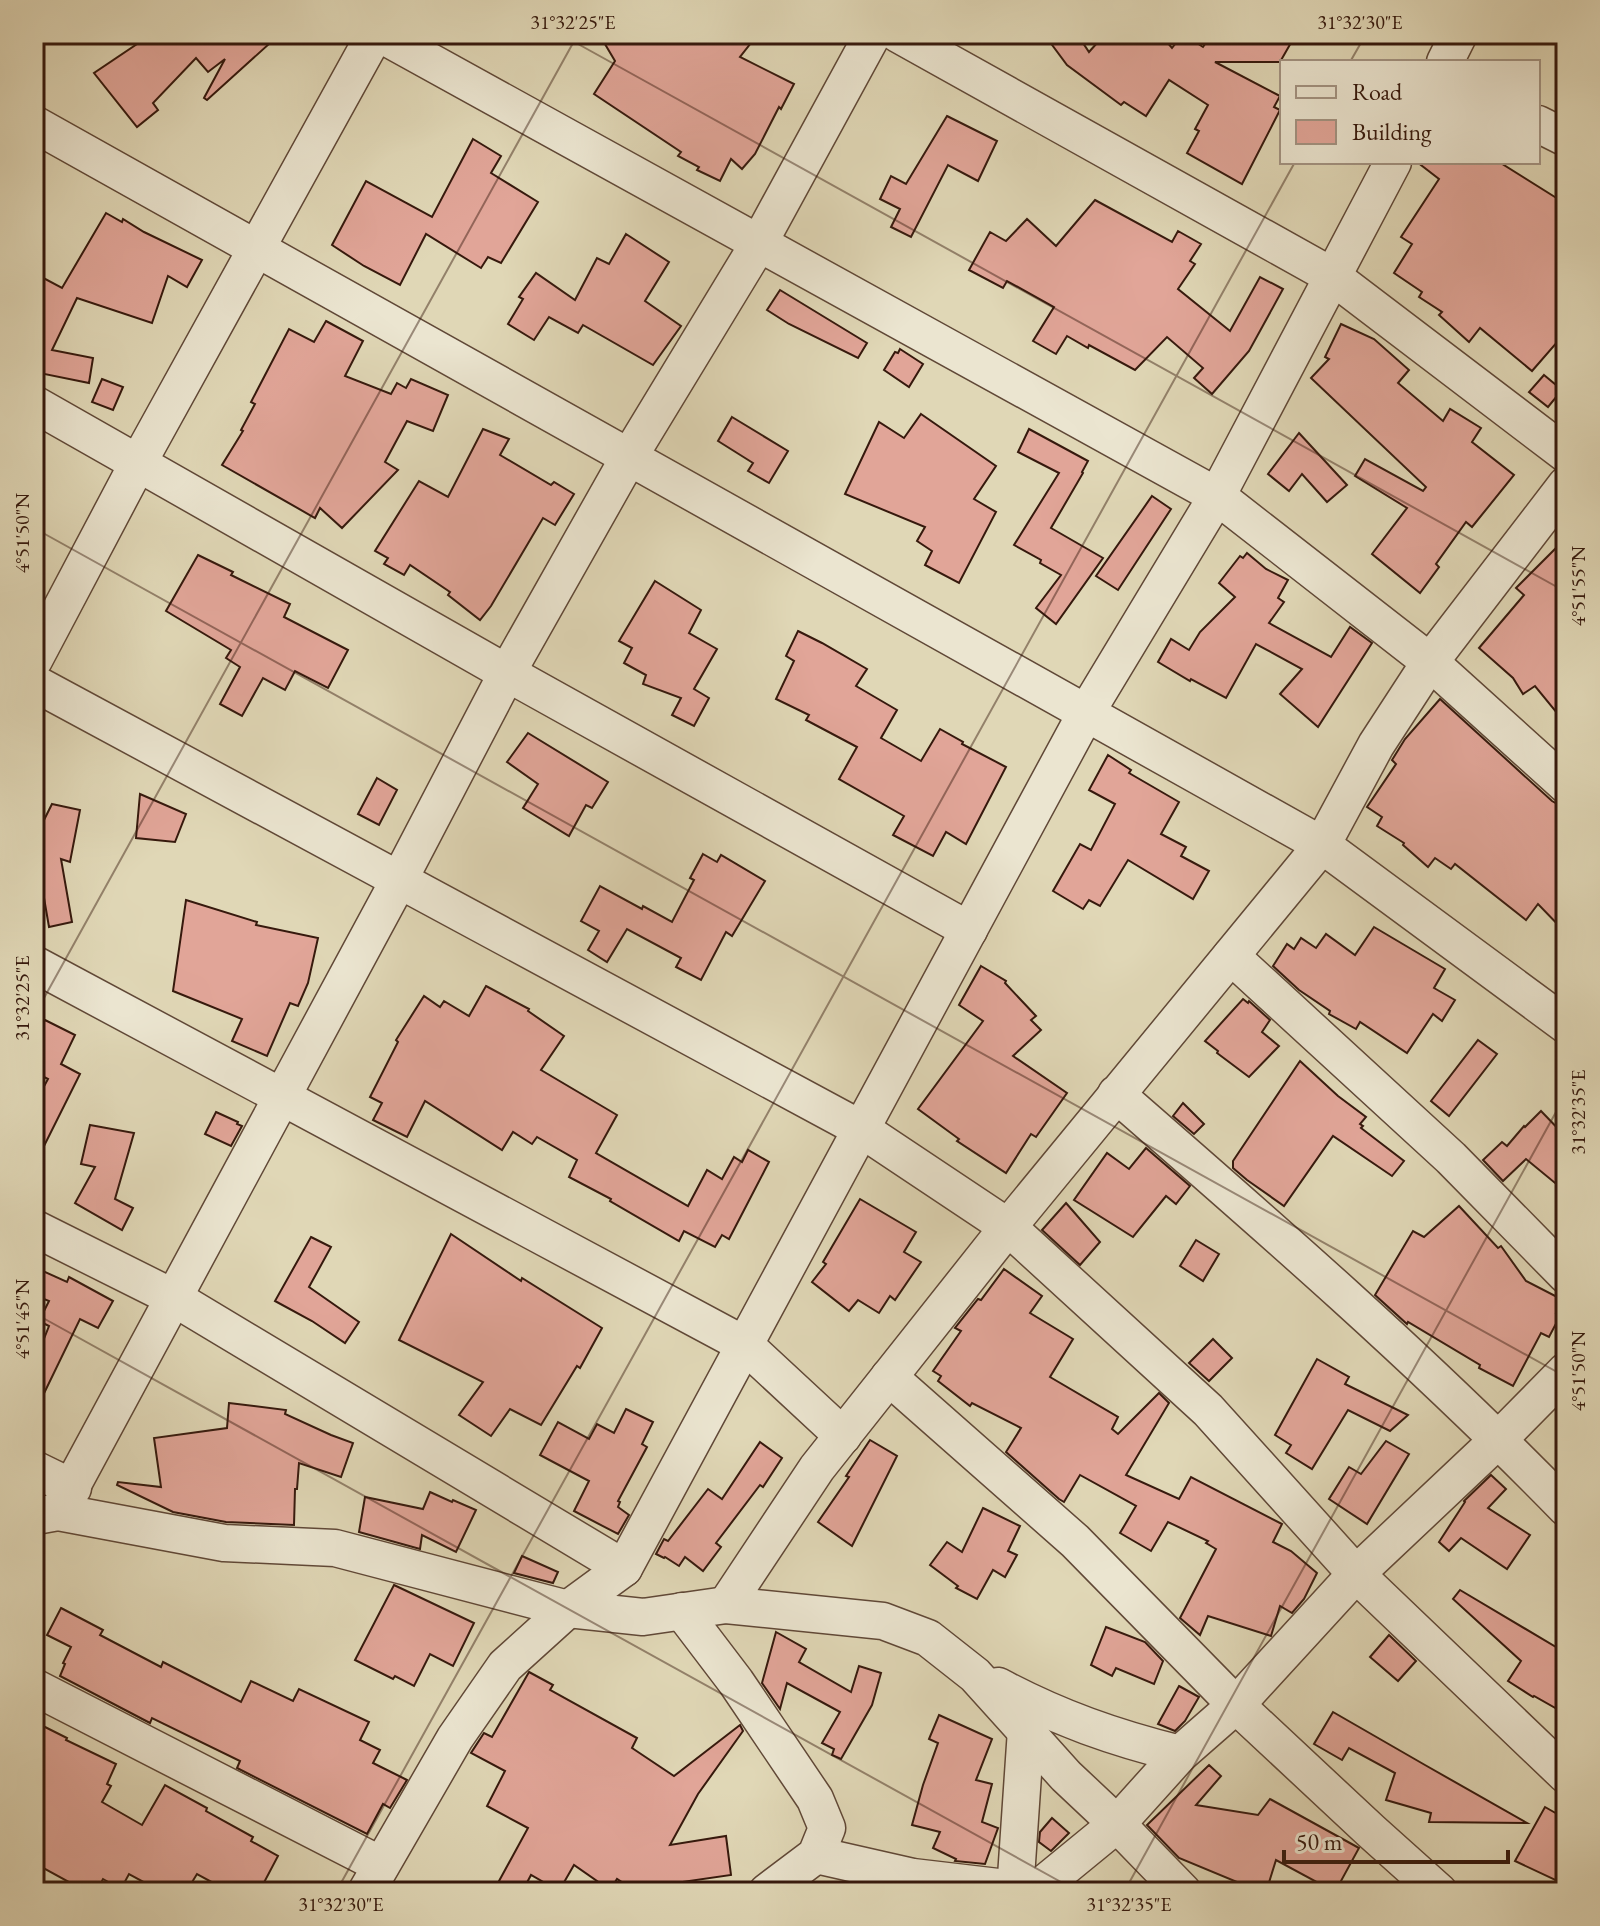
<svg xmlns="http://www.w3.org/2000/svg" width="1600" height="1926" viewBox="0 0 1600 1926" font-family="'EB Garamond',serif">
	<rect width="100%" height="100%" fill="#e0d7b6"/>
	<filter id="stains"><feTurbulence type="fractalNoise" baseFrequency=".0025" numOctaves="4"/><feColorMatrix values="0 0 0 0 .2 0 0 0 0 .09 0 0 0 0 .02 0 0 0 .5 -.17"/></filter>
	<radialGradient id="worn" r=".72"><stop offset=".6" stop-color="#630" stop-opacity="0"/><stop offset="1" stop-color="#630" stop-opacity=".3"/></radialGradient>
	<g fill="#e1a598" stroke="#36190d" stroke-width="2">
		<polygon points="152,34 280,34 207,100 204,98 225,59 208,72 196,58 153,103 158,110 137,127 94,73"/>
		<polygon points="599,34 758,34 740,57 794,84 781,109 779,107 755,154 742,169 731,159 720,181 697,170 699,167 678,156 681,152 594,94 615,61"/>
		<polygon points="1044,34 1077,34 1089,52 1105,34 1160,34 1172,48 1183,34 1203,47 1212,34 1296,34 1280,62 1215,62 1280,96 1274,107 1280,110 1242,184 1187,153 1199,131 1195,129 1208,105 1169,80 1146,116 1124,102 1121,105 1067,65"/>
		<polygon points="947,116 997,141 978,181 948,165 911,237 891,227 900,209 880,199 891,176 906,184"/>
		<polygon points="473,139 501,156 491,173 538,202 501,263 488,257 481,268 426,234 400,285 364,266 332,245 366,181 432,217"/>
		<polygon points="1417,162 1499,162 1566,204 1566,332 1532,371 1480,328 1469,342 1439,315 1442,312 1419,297 1422,292 1394,273 1412,244 1401,237 1439,179"/>
		<polygon points="1095,200 1172,242 1178,231 1201,244 1190,261 1195,264 1178,289 1230,331 1260,277 1283,289 1249,351 1212,394 1194,378 1203,368 1167,337 1135,370 1089,345 1088,348 1067,336 1056,354 1033,341 1054,307 1007,281 1003,288 969,270 990,232 1006,241 1027,219 1056,246"/>
		<polygon points="106,213 122,222 123,219 144,232 202,260 187,287 168,276 152,323 77,298 52,350 93,358 89,383 40,373 34,383 34,273 62,288"/>
		<polygon points="626,234 669,262 645,301 681,326 653,365 583,325 578,333 549,317 534,340 508,324 523,299 519,297 536,273 575,300 597,258 609,264"/>
		<polygon points="780,290 867,343 858,358 789,324 767,310"/>
		<polygon points="326,321 363,341 345,376 391,394 397,383 406,388 411,379 448,395 433,431 407,421 385,462 398,470 342,528 320,508 315,518 222,465 243,431 241,430 255,404 251,402 289,329 314,342"/>
		<polygon points="1341,324 1374,339 1409,370 1398,383 1443,421 1450,409 1481,428 1472,442 1514,475 1472,527 1466,522 1436,564 1439,567 1420,593 1372,554 1407,508 1355,476 1365,459 1423,491 1426,487 1311,378 1329,359 1325,357"/>
		<polygon points="900,349 923,364 909,387 884,370 895,352 898,353"/>
		<polygon points="1544,375 1562,390 1548,407 1529,392"/>
		<polygon points="102,379 123,387 113,410 92,402"/>
		<polygon points="921,414 996,466 974,499 996,512 959,583 925,565 932,551 917,541 925,527 845,494 879,422 904,438"/>
		<polygon points="732,417 788,451 769,483 748,471 753,463 718,441"/>
		<polygon points="483,429 509,439 500,455 551,485 554,482 574,494 555,525 543,518 491,606 480,620 448,595 450,592 410,565 404,575 384,564 388,558 375,551 419,481 448,497"/>
		<polygon points="1029,429 1088,461 1082,472 1083,473 1051,528 1103,558 1056,624 1036,608 1061,575 1040,563 1041,560 1014,545 1059,473 1018,452"/>
		<polygon points="1299,433 1347,485 1327,502 1302,474 1289,491 1268,474"/>
		<polygon points="1152,496 1171,509 1118,590 1096,576"/>
		<polygon points="1566,538 1566,724 1535,686 1523,694 1513,678 1479,648 1524,595 1516,588"/>
		<polygon points="1247,553 1266,569 1288,580 1278,598 1284,602 1269,623 1331,657 1350,627 1372,643 1318,727 1280,694 1302,669 1256,644 1226,698 1191,679 1190,681 1158,662 1171,639 1189,650 1200,632 1235,597 1219,583 1240,556 1243,558"/>
		<polygon points="198,555 233,572 231,575 290,604 284,617 348,650 328,688 295,671 285,690 263,678 242,716 220,704 240,667 226,658 231,650 166,611"/>
		<polygon points="655,581 701,610 689,633 717,649 694,689 709,698 694,726 672,715 681,698 643,684 646,675 624,663 632,648 619,641"/>
		<polygon points="798,631 822,643 867,669 856,686 897,710 881,738 921,761 940,729 963,742 962,744 1006,767 966,844 946,832 933,856 893,835 904,816 839,779 857,747 806,720 809,715 776,699 794,661 786,656"/>
		<polygon points="1440,699 1552,801 1566,809 1566,933 1538,904 1526,920 1455,864 1451,869 1435,858 1428,867 1403,845 1404,843 1377,826 1382,817 1367,807 1396,764 1392,760 1405,739"/>
		<polygon points="528,733 608,782 592,808 586,805 569,836 523,808 538,784 507,762"/>
		<polygon points="1108,755 1131,770 1129,773 1179,802 1161,834 1186,847 1181,856 1209,871 1193,899 1128,860 1100,906 1089,900 1083,909 1053,891 1080,844 1091,850 1115,804 1089,790"/>
		<polygon points="377,778 397,790 379,825 358,814"/>
		<polygon points="140,794 186,814 175,842 136,838"/>
		<polygon points="52,804 80,810 70,862 61,859 72,922 49,927 34,840"/>
		<polygon points="703,854 717,862 721,855 765,881 732,936 726,932 701,980 676,967 681,958 627,929 607,962 588,950 599,931 581,921 600,886 642,909 643,906 672,922 694,880 690,878"/>
		<polygon points="186,900 257,922 256,925 318,938 308,983 298,1006 290,1003 267,1056 232,1041 242,1019 173,991"/>
		<polygon points="1374,927 1445,969 1434,988 1455,1000 1442,1021 1433,1014 1407,1053 1360,1022 1356,1029 1329,1014 1330,1011 1299,990 1273,966 1287,944 1294,949 1301,938 1316,948 1326,934 1355,955"/>
		<polygon points="981,966 1006,981 1005,983 1036,1016 1031,1020 1041,1030 1013,1056 1067,1093 1036,1137 1031,1134 1006,1173 957,1141 959,1139 918,1109 983,1021 959,1005"/>
		<polygon points="486,986 529,1009 528,1011 564,1036 541,1070 617,1115 596,1153 688,1206 707,1170 722,1179 734,1157 742,1162 748,1150 769,1162 729,1239 722,1235 715,1247 684,1231 679,1241 610,1201 611,1199 569,1177 577,1160 537,1137 532,1144 513,1132 502,1150 425,1101 407,1137 373,1120 382,1103 370,1097 398,1042 396,1040 424,996 440,1007 444,1001 469,1016"/>
		<polygon points="1243,999 1248,1003 1249,1001 1270,1020 1262,1032 1279,1046 1249,1077 1217,1053 1218,1051 1205,1041"/>
		<polygon points="45,1020 75,1035 61,1064 80,1074 34,1166 34,1105 48,1079 34,1072 34,1041"/>
		<polygon points="1478,1040 1497,1054 1449,1116 1431,1101"/>
		<polygon points="1300,1061 1338,1096 1366,1117 1360,1124 1363,1126 1361,1128 1404,1161 1392,1176 1333,1136 1284,1206 1247,1180 1233,1168 1233,1161"/>
		<polygon points="1183,1103 1204,1124 1194,1134 1173,1116"/>
		<polygon points="1541,1111 1566,1137 1566,1192 1526,1159 1503,1181 1483,1160 1502,1142 1507,1146 1524,1126 1525,1127"/>
		<polygon points="216,1112 238,1122 237,1124 242,1126 231,1146 205,1134"/>
		<polygon points="90,1125 134,1133 115,1199 133,1208 122,1230 75,1203 95,1167 81,1164"/>
		<polygon points="1146,1148 1190,1186 1176,1204 1166,1196 1133,1237 1074,1200 1107,1153 1129,1169"/>
		<polygon points="860,1199 916,1232 904,1252 921,1262 895,1300 890,1296 879,1313 858,1300 849,1311 812,1282 826,1264 823,1262"/>
		<polygon points="1066,1203 1100,1242 1080,1265 1042,1230"/>
		<polygon points="1459,1206 1498,1248 1501,1246 1526,1281 1563,1300 1556,1313 1560,1316 1549,1337 1541,1333 1513,1386 1479,1368 1480,1365 1408,1322 1407,1324 1375,1295 1413,1231 1424,1237"/>
		<polygon points="451,1234 521,1281 522,1278 602,1328 580,1368 577,1366 541,1425 510,1409 491,1436 459,1415 483,1382 399,1340"/>
		<polygon points="311,1237 331,1247 309,1287 359,1322 345,1343 312,1321 275,1301"/>
		<polygon points="1196,1240 1219,1254 1203,1281 1180,1266"/>
		<polygon points="34,1267 67,1282 69,1277 113,1301 98,1328 80,1319 34,1414 34,1364 49,1326 39,1321 49,1301 34,1295"/>
		<polygon points="1004,1269 1042,1296 1030,1313 1073,1339 1050,1377 1118,1417 1112,1429 1118,1434 1159,1393 1169,1403 1126,1475 1179,1499 1191,1477 1282,1524 1273,1542 1291,1551 1317,1573 1304,1599 1292,1613 1280,1606 1271,1636 1208,1616 1200,1635 1180,1618 1216,1549 1206,1543 1208,1541 1168,1522 1151,1551 1120,1533 1136,1506 1080,1475 1064,1502 1059,1499 1006,1452 1021,1428 972,1403 970,1406 938,1381 941,1376 933,1371 961,1331 955,1328 978,1299 981,1300"/>
		<polygon points="1213,1339 1232,1358 1209,1381 1189,1363"/>
		<polygon points="1317,1359 1349,1377 1345,1384 1408,1415 1390,1431 1348,1410 1312,1469 1286,1453 1291,1445 1275,1435"/>
		<polygon points="229,1403 286,1410 285,1414 331,1435 353,1443 341,1477 299,1463 297,1489 295,1489 294,1525 226,1522 173,1512 117,1485 118,1482 161,1487 154,1438 227,1428"/>
		<polygon points="626,1409 653,1422 642,1444 647,1447 618,1501 620,1502 618,1507 629,1515 618,1534 574,1511 589,1481 540,1455 558,1422 589,1439 597,1424 614,1433"/>
		<polygon points="870,1440 897,1456 852,1546 818,1522 849,1477 846,1476"/>
		<polygon points="1386,1441 1409,1454 1367,1524 1329,1499 1349,1467 1361,1474"/>
		<polygon points="760,1442 782,1458 763,1487 760,1485 716,1543 721,1547 703,1571 685,1557 679,1566 665,1557 664,1558 656,1554 664,1539 668,1541 708,1489 722,1499"/>
		<polygon points="1491,1475 1506,1489 1488,1508 1530,1535 1507,1569 1461,1538 1449,1551 1439,1542 1465,1502 1464,1501"/>
		<polygon points="430,1492 452,1502 453,1500 476,1510 456,1552 422,1535 420,1549 359,1532 365,1497 423,1509"/>
		<polygon points="983,1508 1020,1526 1008,1551 1017,1555 1005,1577 993,1570 977,1599 956,1588 958,1586 930,1565 947,1542 962,1552"/>
		<polygon points="522,1556 558,1572 553,1583 514,1573"/>
		<polygon points="394,1585 474,1623 453,1666 430,1654 414,1686 395,1676 393,1679 355,1660"/>
		<polygon points="1460,1590 1566,1653 1566,1714 1534,1696 1533,1697 1508,1681 1521,1661 1453,1599"/>
		<polygon points="61,1608 103,1630 100,1635 161,1667 163,1662 241,1702 251,1681 293,1701 299,1689 369,1722 360,1740 380,1750 373,1763 407,1780 390,1808 383,1804 367,1834 237,1768 240,1761 152,1718 150,1723 60,1676 65,1664 63,1663 71,1647 47,1635"/>
		<polygon points="1106,1627 1145,1642 1163,1661 1154,1684 1116,1668 1112,1676 1091,1665"/>
		<polygon points="776,1632 806,1649 799,1662 851,1692 859,1666 881,1673 872,1705 841,1759 832,1755 834,1749 822,1743 840,1712 787,1683 780,1709 762,1683"/>
		<polygon points="1389,1635 1416,1661 1398,1681 1370,1657"/>
		<polygon points="529,1672 553,1685 550,1690 637,1738 632,1748 674,1776 740,1725 743,1731 698,1794 670,1845 726,1836 731,1875 668,1884 682,1892 637,1892 617,1879 610,1890 574,1865 559,1891 531,1875 522,1892 493,1892 528,1828 487,1806 505,1771 471,1753 484,1733 492,1737"/>
		<polygon points="1179,1686 1199,1697 1185,1721 1175,1731 1158,1724"/>
		<polygon points="1333,1712 1425,1765 1527,1823 1429,1822 1431,1813 1386,1800 1395,1773 1349,1748 1342,1760 1314,1744"/>
		<polygon points="939,1715 992,1739 976,1780 992,1784 982,1822 998,1828 985,1864 955,1861 956,1859 933,1848 940,1832 912,1825 923,1785 938,1743 929,1739"/>
		<polygon points="41,1725 67,1738 66,1740 116,1764 107,1784 111,1786 102,1802 142,1825 165,1785 207,1808 206,1811 253,1837 251,1841 278,1856 259,1892 230,1892 197,1874 186,1892 162,1892 129,1874 121,1889 103,1879 96,1892 87,1892 34,1863 34,1737"/>
		<polygon points="1209,1765 1221,1776 1196,1805 1258,1815 1270,1799 1359,1848 1335,1892 1276,1860 1266,1892 1261,1892 1179,1858 1147,1825"/>
		<polygon points="1545,1807 1566,1819 1566,1885 1515,1861"/>
		<polygon points="1052,1818 1069,1833 1051,1851 1039,1842 1040,1832"/>
	</g>
	<g fill="none" stroke-linecap="round" stroke-linejoin="round">
		<defs>
			<g id="minor">
				<polyline points="380,34 1217,496 1430,662 1566,785"/>
				<polyline points="898,34 1332,276 1566,454"/>
				<polyline points="1445,62 1459,34"/>
				<polyline points="34,124 1322,845 1566,1025"/>
				<polyline points="1538,124 1566,138"/>
				<polyline points="34,404 507,673 969,930"/>
				<polyline points="34,660 138,463 375,34"/>
				<polyline points="34,683 861,1129 1008,1227 1208,1410 1356,1574 1566,1775"/>
				<polyline points="1231,956 1451,1158 1566,1275"/>
				<polyline points="34,964 745,1345 843,1436"/>
				<path d="M1116,1094C1270,1228 1424,1362 1566,1508"/>
				<polyline points="34,1228 174,1298 624,1568"/>
				<polyline points="889,1377 1075,1541 1236,1705 1371,1831 1439,1892"/>
				<polyline points="34,1469 73,1488"/>
				<polyline points="58,1512 399,880 507,673 629,457 759,243 873,34"/>
				<polyline points="36,1516 58,1512 224,1543 335,1548 568,1609 643,1617 726,1605 883,1621 928,1638 975,1675 1066,1776 1117,1824 1183,1892"/>
				<polyline points="726,1605 817,1468 1008,1227 1322,845 1376,745 1430,662 1566,485"/>
				<polyline points="682,1611 736,1682 815,1799 827,1828 816,1855 767,1892"/>
				<path d="M998,1686C1058,1718 1115,1738 1180,1754"/>
				<polyline points="34,1687 381,1865"/>
				<polyline points="816,1855 913,1877 1015,1889"/>
				<polyline points="366,1892 455,1738 505,1666 568,1609 624,1568 1086,713 1217,496 1393,162"/>
				<polyline points="1015,1892 1026,1730"/>
				<polyline points="1034,1892 1117,1824 1180,1754 1236,1705 1356,1574 1499,1439 1566,1371"/>
			</g>
		</defs>
		<use href="#minor" stroke="#604837" stroke-width="39"/>
		<use href="#minor" stroke="#ebe5d0" stroke-width="36"/>
	</g>
	<path fill="none" stroke="#36190d" stroke-width="2" stroke-opacity="0.45" d="M560,34L1566,592M1350,62L1366,34M34,528L1566,1377M34,1016L578,34M34,1313L1079,1892M336,1892L1295,162M1124,1892L1566,1094"/>
	<rect width="1600" height="1926" fill="none" stroke="#e0d7b6" stroke-width="88"/>
	<rect x="1280" y="60" width="260" height="104" fill="#ebe5d0" stroke="#a39382" stroke-width="2"/>
	<rect x="1296" y="86" width="40" height="12" fill="#ebe5d0" stroke="#a39382" stroke-width="2"/>
	<text x="1352" y="100" font-size="24" fill="#36190d">Road</text>
	<rect x="1296" y="120" width="40" height="24" fill="#e1a598" stroke="#a39382" stroke-width="2"/>
	<text x="1352" y="140" font-size="24" fill="#36190d">Building</text>
	<path d="M1284 1850v12h224v-12" fill="none" stroke="#36190d" stroke-width="4"/>
	<text x="1296" y="1850" font-size="24" fill="#36190d" stroke="#ebe5d0" stroke-width="6" paint-order="stroke">50 m</text>
	<rect x="44" y="44" width="1512" height="1838" fill="none" stroke="#36190d" stroke-width="3"/>
	<g font-size="20" text-anchor="middle" fill="#36190d">
		<text x="573" y="29">31°32'25"E</text>
		<text x="1360" y="29">31°32'30"E</text>
		<text transform="translate(22 533) rotate(-90)" y="7">4°51'50"N</text>
		<text transform="translate(1578 586) rotate(-90)" y="7">4°51'55"N</text>
		<text transform="translate(22 998) rotate(-90)" y="7">31°32'25"E</text>
		<text transform="translate(1578 1112) rotate(-90)" y="7">31°32'35"E</text>
		<text transform="translate(22 1319) rotate(-90)" y="7">4°51'45"N</text>
		<text transform="translate(1578 1371) rotate(-90)" y="7">4°51'50"N</text>
		<text x="341" y="1911">31°32'30"E</text>
		<text x="1129" y="1911">31°32'35"E</text>
	</g>
	<rect width="100%" height="100%" filter="url(#stains)"/>
	<rect width="100%" height="100%" fill="url(#worn)"/>
</svg>
